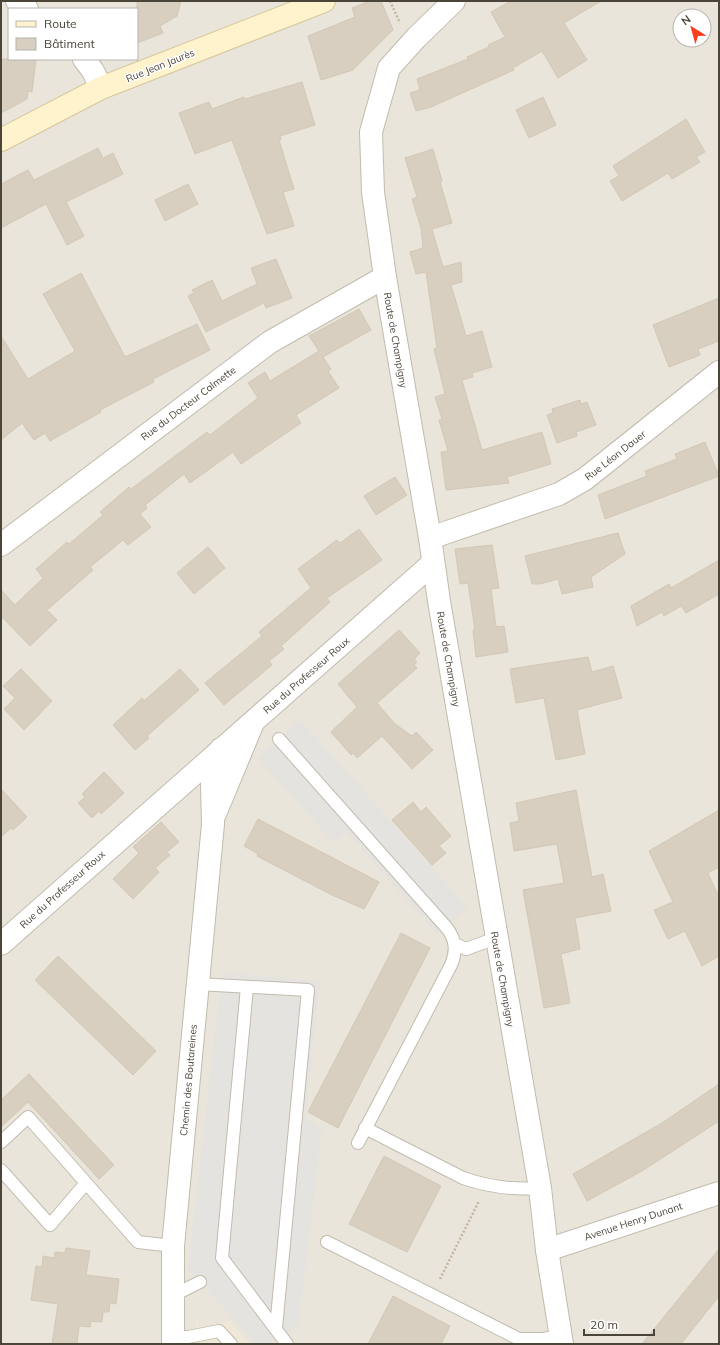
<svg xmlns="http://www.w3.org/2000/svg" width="720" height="1345" viewBox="0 0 720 1345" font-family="Mulish,sans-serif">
	<rect width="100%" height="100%" fill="#f6f3ec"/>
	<path fill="#eae5da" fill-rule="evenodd" d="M1,1H719V1344H1ZM9,9H137V59H9ZM680,16H704V40H680Z"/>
	<polygon fill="#efe8d6" points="196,1321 202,1327 229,1321 250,1344 196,1344"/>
	<g fill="#e5e3e0">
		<polygon points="300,720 467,907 437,934 346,832 334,843 258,758"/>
		<polygon points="226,973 320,981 305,1118 322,1130 298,1326 268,1344 256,1344 188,1269 218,1006"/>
	</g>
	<g fill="#d8cfc1" stroke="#d3c7b4">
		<polygon points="137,1 181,1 177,16 160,26 163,33 137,43"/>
		<polygon points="370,1 381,1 393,30 353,70 321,80 308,36 355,17 352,8"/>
		<polygon points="511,1 601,1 564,23 587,60 558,78 542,51 513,68 514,70 431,107 416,111 410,93 420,90 417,79 468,59 467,57 489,47 488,45 505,37 491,12"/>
		<polygon points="1,59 36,59 32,92 28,91 27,99 1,113"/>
		<polygon points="302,82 315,125 280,136 281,140 279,140 294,189 283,192 294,226 267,234 232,140 195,154 179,113 209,102 212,109 244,97 245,99"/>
		<polygon points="543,97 556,125 529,138 516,110"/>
		<polygon points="686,119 705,152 696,157 700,162 672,179 668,173 622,201 610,181 619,176 613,166"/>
		<polygon points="98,148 103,158 113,153 123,174 66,202 84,236 67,245 46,204 1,228 1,184 28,170 34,180"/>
		<polygon points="433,149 442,181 440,182 452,223 432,229 443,267 461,262 462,282 451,285 466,336 482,331 492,367 472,373 473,377 462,380 482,450 542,432 551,464 507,477 509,483 446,490 441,452 448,451 439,420 442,419 435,397 445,394 434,349 437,348 426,272 416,274 410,252 423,248 421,228 412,199 417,197 405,158"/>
		<polygon points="188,184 198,204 165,221 155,200"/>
		<polygon points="276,259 292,298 266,308 264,303 206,332 188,296 194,293 192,290 212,280 222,301 257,284 251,268"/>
		<polygon points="81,273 125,357 197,324 210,350 153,379 154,382 100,410 101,412 50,441 45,433 34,440 22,423 1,440 1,336 28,379 75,351 43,294"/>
		<polygon points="719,298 719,341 698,349 700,355 669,367 653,325"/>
		<polygon points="359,309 371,330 323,357 331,369 328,371 339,388 296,415 301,423 241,464 233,452 190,483 184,474 145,505 147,508 140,514 151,527 128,545 123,540 90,567 93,570 47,610 57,620 30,646 1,616 1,590 15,605 43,578 36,569 67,542 69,544 103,515 100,512 129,487 131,489 207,432 210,435 258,398 248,383 265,372 270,381 319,351 309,336"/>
		<polygon points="580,400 581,404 587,402 596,425 576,432 577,436 557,443 547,415 553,413 552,409"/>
		<polygon points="705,442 719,476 605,519 598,495 647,476 645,471 677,459 675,454"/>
		<polygon points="395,477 407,495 376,515 364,496"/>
		<polygon points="359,529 382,560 327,598 330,602 281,646 284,649 269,661 272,665 224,705 205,683 262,636 259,632 311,588 298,569 337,540 340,543"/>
		<polygon points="618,533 625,554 591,577 593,587 562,594 558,579 540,584 532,584 525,556"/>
		<polygon points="492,545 499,588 491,589 496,627 504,626 508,652 476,657 473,630 475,630 468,583 460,584 455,549"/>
		<polygon points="208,547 225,568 194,594 177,573"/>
		<polygon points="719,560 719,594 686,613 681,606 664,616 662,612 637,626 631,606 669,584 671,588"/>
		<polygon points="399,630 420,653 414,659 417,662 414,665 417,668 377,703 395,724 412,736 416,732 433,750 412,769 382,736 357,758 353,753 351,755 331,732 357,707 338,684"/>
		<polygon points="588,657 592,672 613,666 622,698 577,710 585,754 556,760 544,698 516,703 510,669"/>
		<polygon points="21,669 52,701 24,730 4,709 15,698 3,686"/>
		<polygon points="180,669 199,690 147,736 149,738 135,750 113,725 142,698 144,701"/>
		<polygon points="104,772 124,793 101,814 99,811 92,818 78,803 85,797 82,794"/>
		<polygon points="1,789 27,817 13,830 11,828 1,837"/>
		<polygon points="576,790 592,877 603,874 611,911 575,918 580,949 561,954 570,1003 544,1008 523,890 564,883 557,844 514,851 510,823 519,821 516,803"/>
		<polygon points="413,802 421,812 426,807 451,836 439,846 446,853 432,865 392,820"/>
		<polygon points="719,810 719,867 708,873 719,897 719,956 702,966 685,931 668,939 654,910 673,902 649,851"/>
		<polygon points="258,819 379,882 364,909 332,895 257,856 258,854 244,846"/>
		<polygon points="161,822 179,842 167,852 170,855 155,868 159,872 133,899 113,879 139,853 133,847"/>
		<polygon points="401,933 430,948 338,1128 308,1112"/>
		<polygon points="58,956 156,1051 133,1075 35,980"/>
		<polygon points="29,1074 114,1165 99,1179 28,1102 1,1127 1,1100"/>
		<polygon points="719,1084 719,1121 642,1171 587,1201 573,1174 662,1123"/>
		<polygon points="384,1156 441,1186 407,1252 349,1224"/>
		<polygon points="66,1248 90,1251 86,1275 119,1279 116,1304 110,1303 109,1312 103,1312 102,1322 91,1321 90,1327 79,1326 77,1344 52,1344 58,1304 31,1300 36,1266 42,1267 43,1256 54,1258 55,1252 65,1253"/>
		<polygon points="719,1249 719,1296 681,1344 642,1344"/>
		<polygon points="393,1296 450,1326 441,1344 368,1344"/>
	</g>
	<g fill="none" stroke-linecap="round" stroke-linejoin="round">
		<defs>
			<g id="lane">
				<path d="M279,739L446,927C456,939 457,951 451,965L358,1143"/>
				<polyline points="455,944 466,949 496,938"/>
				<polyline points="197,984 308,990 276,1328"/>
				<polyline points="247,987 222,1258 287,1344"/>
				<path d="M365,1128L463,1178C489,1187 513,1190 540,1188"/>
				<polyline points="1,1142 28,1117 138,1242 173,1246"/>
				<polyline points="1,1170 50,1225 86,1183"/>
				<polyline points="327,1242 519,1339 543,1339 560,1336"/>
				<polyline points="172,1296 200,1282"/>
				<polyline points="173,1337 188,1337 219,1331 231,1344"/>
			</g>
			<g id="street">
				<polyline points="17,1 27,9"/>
				<polyline points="454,1 416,38 389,68 371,132 373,192 385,277 430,538 439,601 540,1188 547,1250 562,1344"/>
				<polyline points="84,59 93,71 101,88"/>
				<polyline points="430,538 559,494 585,479 719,372"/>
				<polyline points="1,545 270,342 385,277"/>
				<polyline points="215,814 252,725"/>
				<polyline points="1,944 433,563"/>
				<polyline points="547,1250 719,1193"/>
				<polyline points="173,1344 173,1246 213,824 212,784 216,764 221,749"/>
			</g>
			<polyline id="secondary" points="1,140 101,88 324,1"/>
		</defs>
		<use href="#lane" stroke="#c2bbae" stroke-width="14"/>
		<use href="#street" stroke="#c2bbae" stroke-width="24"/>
		<use href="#secondary" stroke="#d6c79b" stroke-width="24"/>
		<g stroke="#c4b79f" stroke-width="2.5" stroke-dasharray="2 2" stroke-linecap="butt">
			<polyline points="390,1 400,23"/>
			<polyline points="440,1279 479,1201"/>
		</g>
		<use href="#lane" stroke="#fff" stroke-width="12"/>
		<use href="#street" stroke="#fff" stroke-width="22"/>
		<use href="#secondary" stroke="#fff3cd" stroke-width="22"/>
	</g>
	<g text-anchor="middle" stroke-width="3" stroke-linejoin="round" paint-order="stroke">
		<g font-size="10" fill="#4b4439" stroke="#fff">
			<text transform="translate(160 65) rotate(-22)" y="4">Rue Jean Jaurès</text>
			<text transform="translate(396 340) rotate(80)" y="4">Route de Champigny</text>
			<text transform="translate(188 403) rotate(-37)" y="4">Rue du Docteur Calmette</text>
			<text transform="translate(615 455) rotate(-38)" y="4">Rue Léon Dauer</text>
			<text transform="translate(449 659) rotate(80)" y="4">Route de Champigny</text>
			<text transform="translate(306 675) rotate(-41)" y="4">Rue du Professeur Roux</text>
			<text transform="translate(62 889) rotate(-42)" y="4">Rue du Professeur Roux</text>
			<text transform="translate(503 979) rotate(80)" y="4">Route de Champigny</text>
			<text transform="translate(188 1080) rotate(-85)" y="4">Chemin des Boutareines</text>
			<text transform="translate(633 1221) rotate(-18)" y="4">Avenue Henry Dunant</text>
		</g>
	</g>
	<rect width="720" height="1345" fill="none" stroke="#4b4439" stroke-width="4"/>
	<rect x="8" y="8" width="130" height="52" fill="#ffffff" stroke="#b7b4b0"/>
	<rect x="16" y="21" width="20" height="6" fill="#fff3cd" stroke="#b7b4b0"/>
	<text x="44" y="28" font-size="12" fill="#4b4439">Route</text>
	<rect x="16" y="38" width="20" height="12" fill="#d8cfc1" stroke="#b7b4b0"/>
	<text x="44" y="48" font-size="12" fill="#4b4439">Bâtiment</text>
	<g transform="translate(692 28) rotate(323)"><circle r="19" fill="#ffffff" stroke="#b7b4b0"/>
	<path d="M0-3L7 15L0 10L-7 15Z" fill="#fc3f1d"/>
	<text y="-6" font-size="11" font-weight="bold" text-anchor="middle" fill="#4b4439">N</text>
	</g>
	<path d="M584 1329v6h70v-6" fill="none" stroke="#4b4439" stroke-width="2"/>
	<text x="590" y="1329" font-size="12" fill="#4b4439" stroke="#ffffff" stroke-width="3" paint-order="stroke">20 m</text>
</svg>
